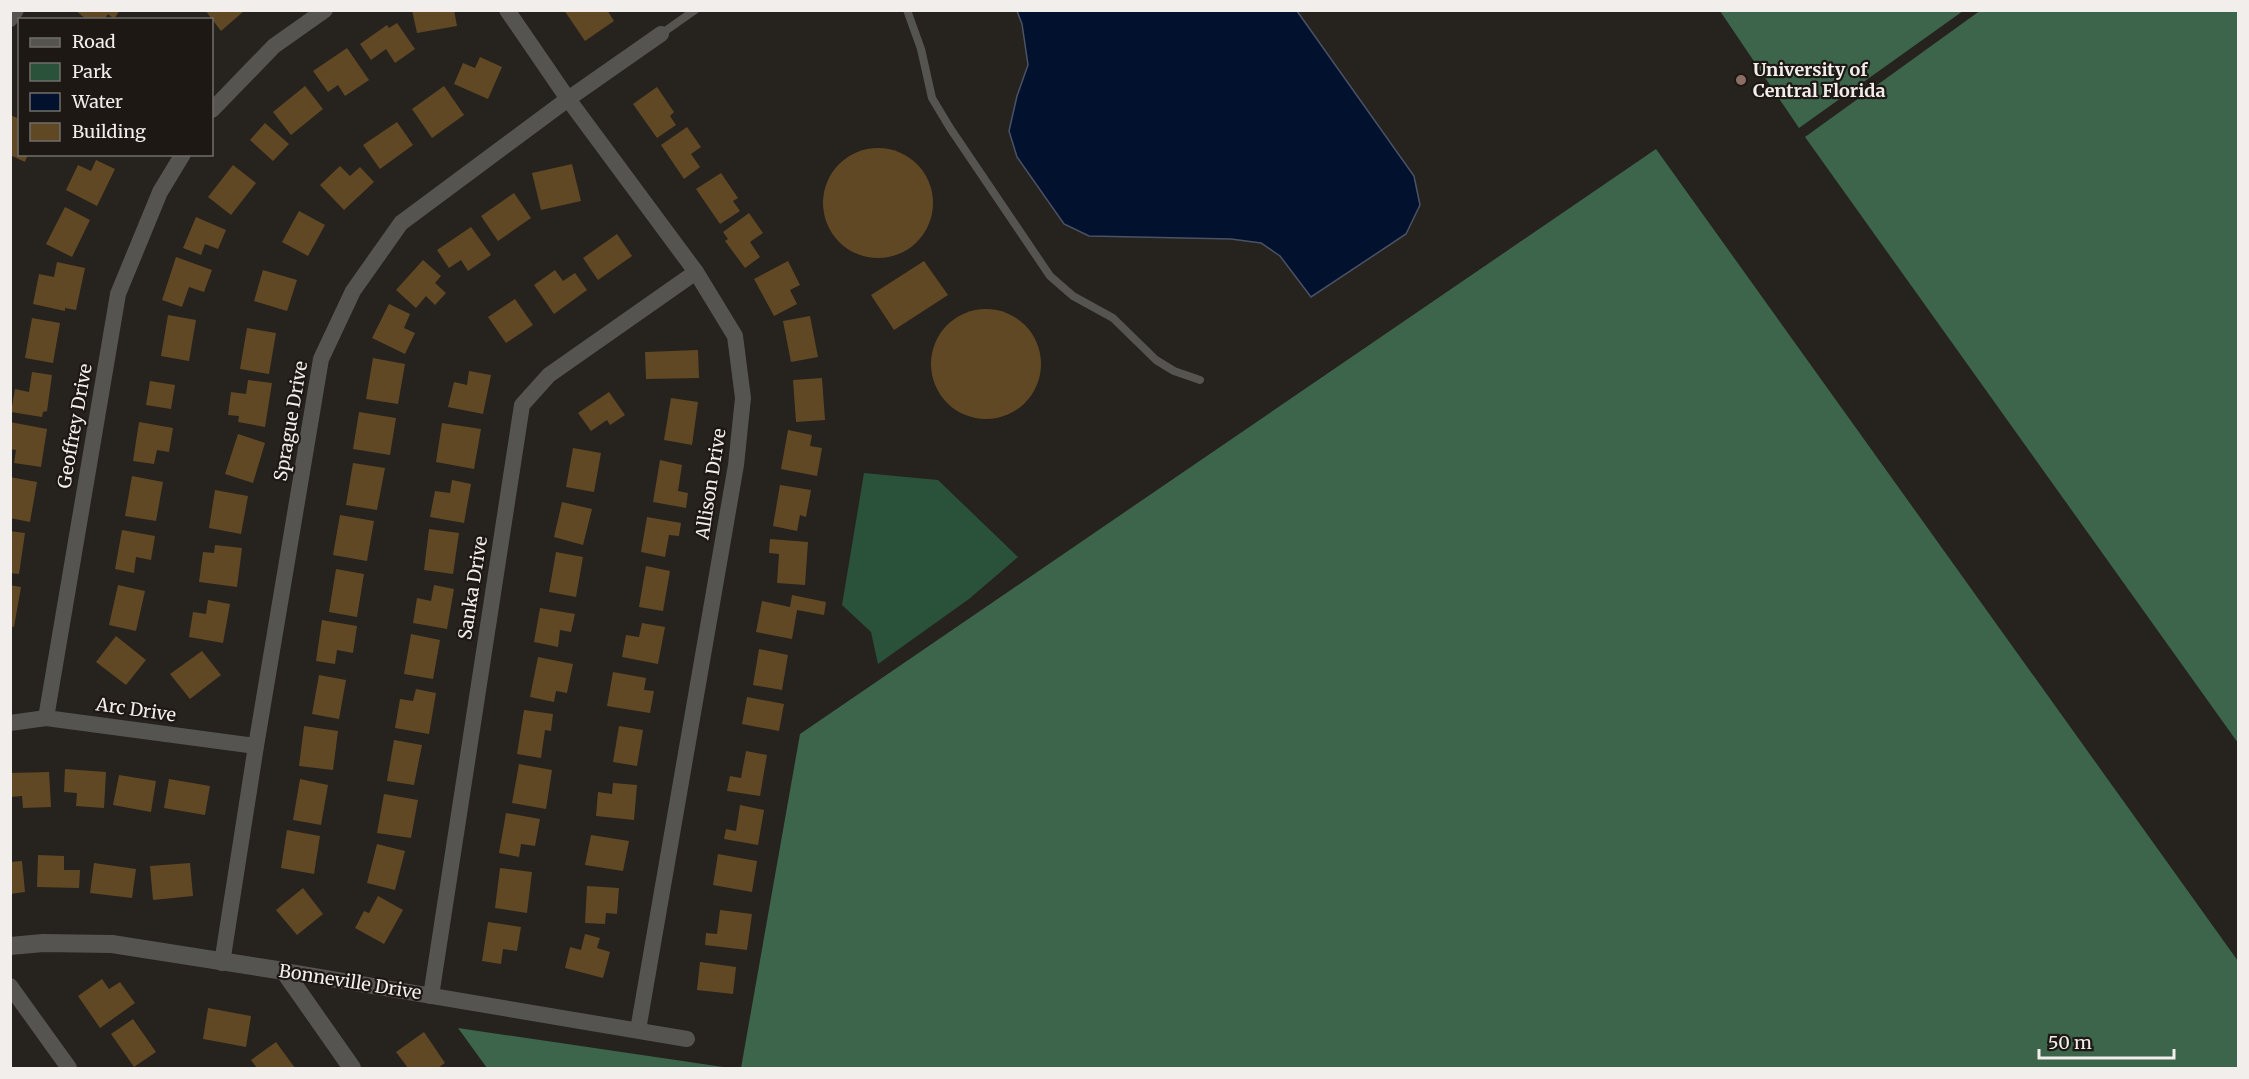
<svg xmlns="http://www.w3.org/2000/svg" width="2249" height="1079" viewBox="0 0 2249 1079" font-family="Merriweather,serif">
	<rect width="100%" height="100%" fill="#26221d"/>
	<polygon fill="#2a513a" points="864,473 938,480 1018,557 969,599 878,664 871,632 842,605"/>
	<g fill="#3c654c">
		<polygon points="1981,10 2238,11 2238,743 1805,137"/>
		<polygon points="1720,11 1963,11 1799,128"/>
		<polygon points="1656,149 2238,961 2238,1068 741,1068 800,734"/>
		<polygon points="458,1028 730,1068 487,1068"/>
	</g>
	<polygon fill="#02112d" stroke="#4a5366" stroke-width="1.5" points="1017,11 1297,11 1414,176 1420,205 1406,234 1311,297 1280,256 1261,243 1231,239 1089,236 1064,224 1017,157 1009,131 1017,96 1028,65 1022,24"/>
	<g fill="#614824">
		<polygon points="75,10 120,10 114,19 108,14 104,20 87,20"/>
		<polygon points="205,10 245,10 221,31"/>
		<polygon points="412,10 454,10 457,26 417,33"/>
		<polygon points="564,10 607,10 614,21 585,41"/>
		<polygon points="397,23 415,49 395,63 386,49 371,60 360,44 387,25 389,28"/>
		<polygon points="347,48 369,80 345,96 338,85 328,92 313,71"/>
		<polygon points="480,57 502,67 488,99 454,84 463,63 475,68"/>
		<polygon points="305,86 323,109 291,135 273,112"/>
		<polygon points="444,86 464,115 432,138 412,109"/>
		<polygon points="657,87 674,112 670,116 676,125 657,138 633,104"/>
		<polygon points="10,115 20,119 20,154 28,154 25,162 10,155"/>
		<polygon points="397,122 413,145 380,169 363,145"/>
		<polygon points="265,123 289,144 273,161 250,140"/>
		<polygon points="687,127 701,147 691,154 700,167 684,179 661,145"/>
		<circle cx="878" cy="203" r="55"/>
		<polygon points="96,160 115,169 97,206 66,190 78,165 91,171"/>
		<polygon points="572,164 581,201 541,210 532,173"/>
		<polygon points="233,165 256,183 231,215 208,197"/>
		<polygon points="340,166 350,176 360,167 374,182 344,210 320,185"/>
		<polygon points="721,173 738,198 733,201 740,211 720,224 696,189"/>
		<polygon points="514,193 531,218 498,241 481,216"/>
		<polygon points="65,207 90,220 72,257 46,244"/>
		<polygon points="299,211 325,225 308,256 282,242"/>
		<polygon points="749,213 763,233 750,242 760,257 745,268 725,241 728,239 723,232"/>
		<polygon points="196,217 226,230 218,249 205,244 201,255 183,248"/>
		<polygon points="471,227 491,255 468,271 461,260 449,268 437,250"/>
		<polygon points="617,234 632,256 598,280 583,258"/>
		<polygon points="176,257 212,270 204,292 189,287 182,307 162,300"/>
		<polygon points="423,260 441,276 435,283 446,293 435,305 426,296 416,308 396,290"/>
		<polygon points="788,261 800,285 790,290 797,304 774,316 754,279"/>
		<polygon points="924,261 948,295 894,330 871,295"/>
		<polygon points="57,262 85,268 76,310 65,308 65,311 33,304 39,274 54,277"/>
		<polygon points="263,270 297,280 287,311 254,301"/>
		<polygon points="555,270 563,281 575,273 587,290 554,314 534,285"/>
		<polygon points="515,299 533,325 506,343 488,317"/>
		<polygon points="389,304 410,314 404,328 415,333 405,354 372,338"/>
		<circle cx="986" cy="364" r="55"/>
		<polygon points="168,315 196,320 189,361 161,356"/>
		<polygon points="810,316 818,357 791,362 783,321"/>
		<polygon points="32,318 60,323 53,363 25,358"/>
		<polygon points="247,328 276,333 269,374 240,369"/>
		<polygon points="698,350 699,378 646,379 645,352"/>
		<polygon points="373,358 405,364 398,404 366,399"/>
		<polygon points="469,371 491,375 483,414 448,407 454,382 467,385"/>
		<polygon points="32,372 52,375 47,411 43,412 42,417 11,412 15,389 29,392"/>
		<polygon points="822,378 825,420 796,422 793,380"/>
		<polygon points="248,380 272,383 265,427 238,422 239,416 228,415 231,392 246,394"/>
		<polygon points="150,381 175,385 171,409 146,405"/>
		<polygon points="609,392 625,415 610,425 607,420 591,431 578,413"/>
		<polygon points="671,398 698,402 692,445 664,440"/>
		<polygon points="359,412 396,418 390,455 353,449"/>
		<polygon points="10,422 47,429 41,467 14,463 16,450 10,449"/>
		<polygon points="139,422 173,428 169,452 157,450 154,464 133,461"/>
		<polygon points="442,423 481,429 474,469 436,462"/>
		<polygon points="788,430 812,435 810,446 822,448 817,476 781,469"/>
		<polygon points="238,434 265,443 253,483 225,474"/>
		<polygon points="573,448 601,453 594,492 566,487"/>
		<polygon points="660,460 682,465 678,491 688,493 686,508 653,502"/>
		<polygon points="353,463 385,468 377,510 346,505"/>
		<polygon points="132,476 163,482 156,521 125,516"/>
		<polygon points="10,477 37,482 30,522 10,518"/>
		<polygon points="452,480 471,484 464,523 430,517 435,491 450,493"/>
		<polygon points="780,485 811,490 806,517 800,515 797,531 773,526"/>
		<polygon points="215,490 248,496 241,534 209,528"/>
		<polygon points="562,502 592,509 583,545 554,537"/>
		<polygon points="340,515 374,521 367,561 333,555"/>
		<polygon points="647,517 681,523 679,536 669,535 665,557 641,552"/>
		<polygon points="429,529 459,533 453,574 424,570"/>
		<polygon points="122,530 155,536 151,560 136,557 134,573 115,569"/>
		<polygon points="10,531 25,533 19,574 10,573"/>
		<polygon points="770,539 808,542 805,585 777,583 779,554 769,553"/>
		<polygon points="215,545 242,548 237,587 199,582 203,552 214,553"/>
		<polygon points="556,552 583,557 576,597 549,592"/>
		<polygon points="646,566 670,571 663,611 639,607"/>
		<polygon points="336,569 364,574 357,617 329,612"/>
		<polygon points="10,585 21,587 14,627 10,626"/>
		<polygon points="118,585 145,591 136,631 109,625"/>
		<polygon points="434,585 454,589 447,629 413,623 417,598 431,601"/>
		<polygon points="792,595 826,602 824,615 797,610 792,639 756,632 762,601 790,607"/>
		<polygon points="208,600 230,604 223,643 189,637 193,612 206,614"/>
		<polygon points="540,608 575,614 571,632 560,630 558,647 534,642"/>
		<polygon points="322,620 357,626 353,653 337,650 335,664 316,661"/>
		<polygon points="642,623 665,627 658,664 622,657 626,635 639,637"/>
		<polygon points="411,634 440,640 433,679 404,674"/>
		<polygon points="116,636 146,660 126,685 96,662"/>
		<polygon points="759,649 788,655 782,690 753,685"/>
		<polygon points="202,651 221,675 190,699 170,674"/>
		<polygon points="538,657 573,664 567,693 556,691 554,702 530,697"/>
		<polygon points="613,672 646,678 644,690 654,691 650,713 607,706"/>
		<polygon points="319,675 346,680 339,719 312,714"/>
		<polygon points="416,689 436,693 429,734 395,728 400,699 413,701"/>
		<polygon points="747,697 784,704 779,731 742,724"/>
		<polygon points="524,710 553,714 551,731 545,730 541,758 517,754"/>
		<polygon points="304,726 338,731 333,770 299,766"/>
		<polygon points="619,726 643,730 637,766 613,762"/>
		<polygon points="394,740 422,745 414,785 387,781"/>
		<polygon points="746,751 767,755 760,796 727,791 730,776 741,778"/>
		<polygon points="519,764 552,770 546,809 512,803"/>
		<polygon points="65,769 106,772 104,808 76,806 77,793 64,792"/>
		<polygon points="49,772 51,807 23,808 22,796 10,797 10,773"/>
		<polygon points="119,775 156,781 151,812 113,805"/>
		<polygon points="169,779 210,786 205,815 164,808"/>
		<polygon points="300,779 328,785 321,825 293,820"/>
		<polygon points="613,783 637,785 634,820 596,816 598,792 612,794"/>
		<polygon points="384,794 418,800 411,838 377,833"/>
		<polygon points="740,805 764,810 758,845 724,839 726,829 736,831"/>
		<polygon points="506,813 540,819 535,846 521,844 519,857 499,853"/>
		<polygon points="287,830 320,836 314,874 281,868"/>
		<polygon points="591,835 629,841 623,871 585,865"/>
		<polygon points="377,844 405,851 395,890 367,883"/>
		<polygon points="718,854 757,861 752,892 713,885"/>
		<polygon points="38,855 64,856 64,870 80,870 79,888 37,887"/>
		<polygon points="22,861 25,892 10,894 10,862"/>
		<polygon points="94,863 136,869 132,898 90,893"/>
		<polygon points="190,863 193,896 153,900 150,866"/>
		<polygon points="500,868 532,872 527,913 495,908"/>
		<polygon points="587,886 619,888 617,914 606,913 605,924 585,923"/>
		<polygon points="303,888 323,914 297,935 276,910"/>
		<polygon points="378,896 403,910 384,944 355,928 364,911 369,913"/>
		<polygon points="720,910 752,914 747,950 705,945 706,933 717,934"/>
		<polygon points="488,922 521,927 517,951 503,949 501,964 482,961"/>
		<polygon points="585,934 600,938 597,948 610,952 603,978 565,968 570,947 581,950"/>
		<polygon points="700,962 736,967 733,994 697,990"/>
		<polygon points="102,979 109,989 120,982 135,1003 100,1028 78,996"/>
		<polygon points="208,1008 251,1016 246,1047 203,1039"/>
		<polygon points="133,1019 156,1052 134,1067 111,1034"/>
		<polygon points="424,1032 445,1063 438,1068 408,1068 396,1052"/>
		<polygon points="276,1042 295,1068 257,1068 251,1060"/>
	</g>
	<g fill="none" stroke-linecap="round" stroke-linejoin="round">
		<g stroke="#565451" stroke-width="8">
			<polyline points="907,10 921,49 932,98 950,128 1050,276 1073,296 1113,318 1156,360 1174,371 1200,380"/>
			<polyline points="661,34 695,10"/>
		</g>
		<g stroke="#565451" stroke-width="16">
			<polyline points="507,10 568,99 696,272 735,336 743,398 736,465 638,1030"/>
			<polyline points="10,19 16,10"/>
			<polyline points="212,110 274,46 325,10"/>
			<polyline points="46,718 118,294 160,192 183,154"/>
			<polyline points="10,723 46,718 256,746"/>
			<polyline points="222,963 256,746 321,359 353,291 401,223 568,99 661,34"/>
			<polyline points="284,971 687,1039"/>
			<polyline points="10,986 69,1068"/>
			<polyline points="431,996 522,405 549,375 696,272"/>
		</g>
		<polyline stroke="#565451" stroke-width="18" points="10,946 43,943 112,944 284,971 352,1068"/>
	</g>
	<circle fill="#8d6e63" stroke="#1d1814" stroke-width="2" cx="1741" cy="80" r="6"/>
	<g text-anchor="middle" stroke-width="4.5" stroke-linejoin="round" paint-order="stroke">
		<g font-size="18" font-weight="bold" fill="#f1eeeb" stroke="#1d1814" text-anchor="start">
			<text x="1753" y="76">University of<tspan x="1753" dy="21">Central Florida</tspan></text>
		</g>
		<g font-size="18" fill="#f1eeeb" stroke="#1d1814">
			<text transform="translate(291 421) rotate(-80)" y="6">Sprague Drive</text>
			<text transform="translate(75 426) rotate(-80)" y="6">Geoffrey Drive</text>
			<text transform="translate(711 484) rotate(-81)" y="6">Allison Drive</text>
			<text transform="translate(473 588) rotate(-81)" y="6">Sanka Drive</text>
			<text transform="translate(136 710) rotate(8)" y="6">Arc Drive</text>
			<text transform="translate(350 982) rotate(9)" y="6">Bonneville Drive</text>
		</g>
	</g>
	<rect width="2249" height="1079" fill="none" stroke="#f1eeeb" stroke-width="24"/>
	<rect x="18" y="18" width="195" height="138" fill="#1d1814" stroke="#726e6a" stroke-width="1.5"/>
	<rect x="30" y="38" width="30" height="9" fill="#565451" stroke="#726e6a" stroke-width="1.5"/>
	<text x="72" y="48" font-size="18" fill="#f1eeeb">Road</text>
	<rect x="30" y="63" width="30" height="18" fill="#2a513a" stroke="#726e6a" stroke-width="1.5"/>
	<text x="72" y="78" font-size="18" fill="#f1eeeb">Park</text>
	<rect x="30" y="93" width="30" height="18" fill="#02112d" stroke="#726e6a" stroke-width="1.5"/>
	<text x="72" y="108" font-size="18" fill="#f1eeeb">Water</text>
	<rect x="30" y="123" width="30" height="18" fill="#614824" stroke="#726e6a" stroke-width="1.5"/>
	<text x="72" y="138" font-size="18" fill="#f1eeeb">Building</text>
	<path d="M2039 1049v9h135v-9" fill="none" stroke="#f1eeeb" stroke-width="3"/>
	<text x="2048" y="1049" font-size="18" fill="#f1eeeb" stroke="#1d1814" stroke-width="4.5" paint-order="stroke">50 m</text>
</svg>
